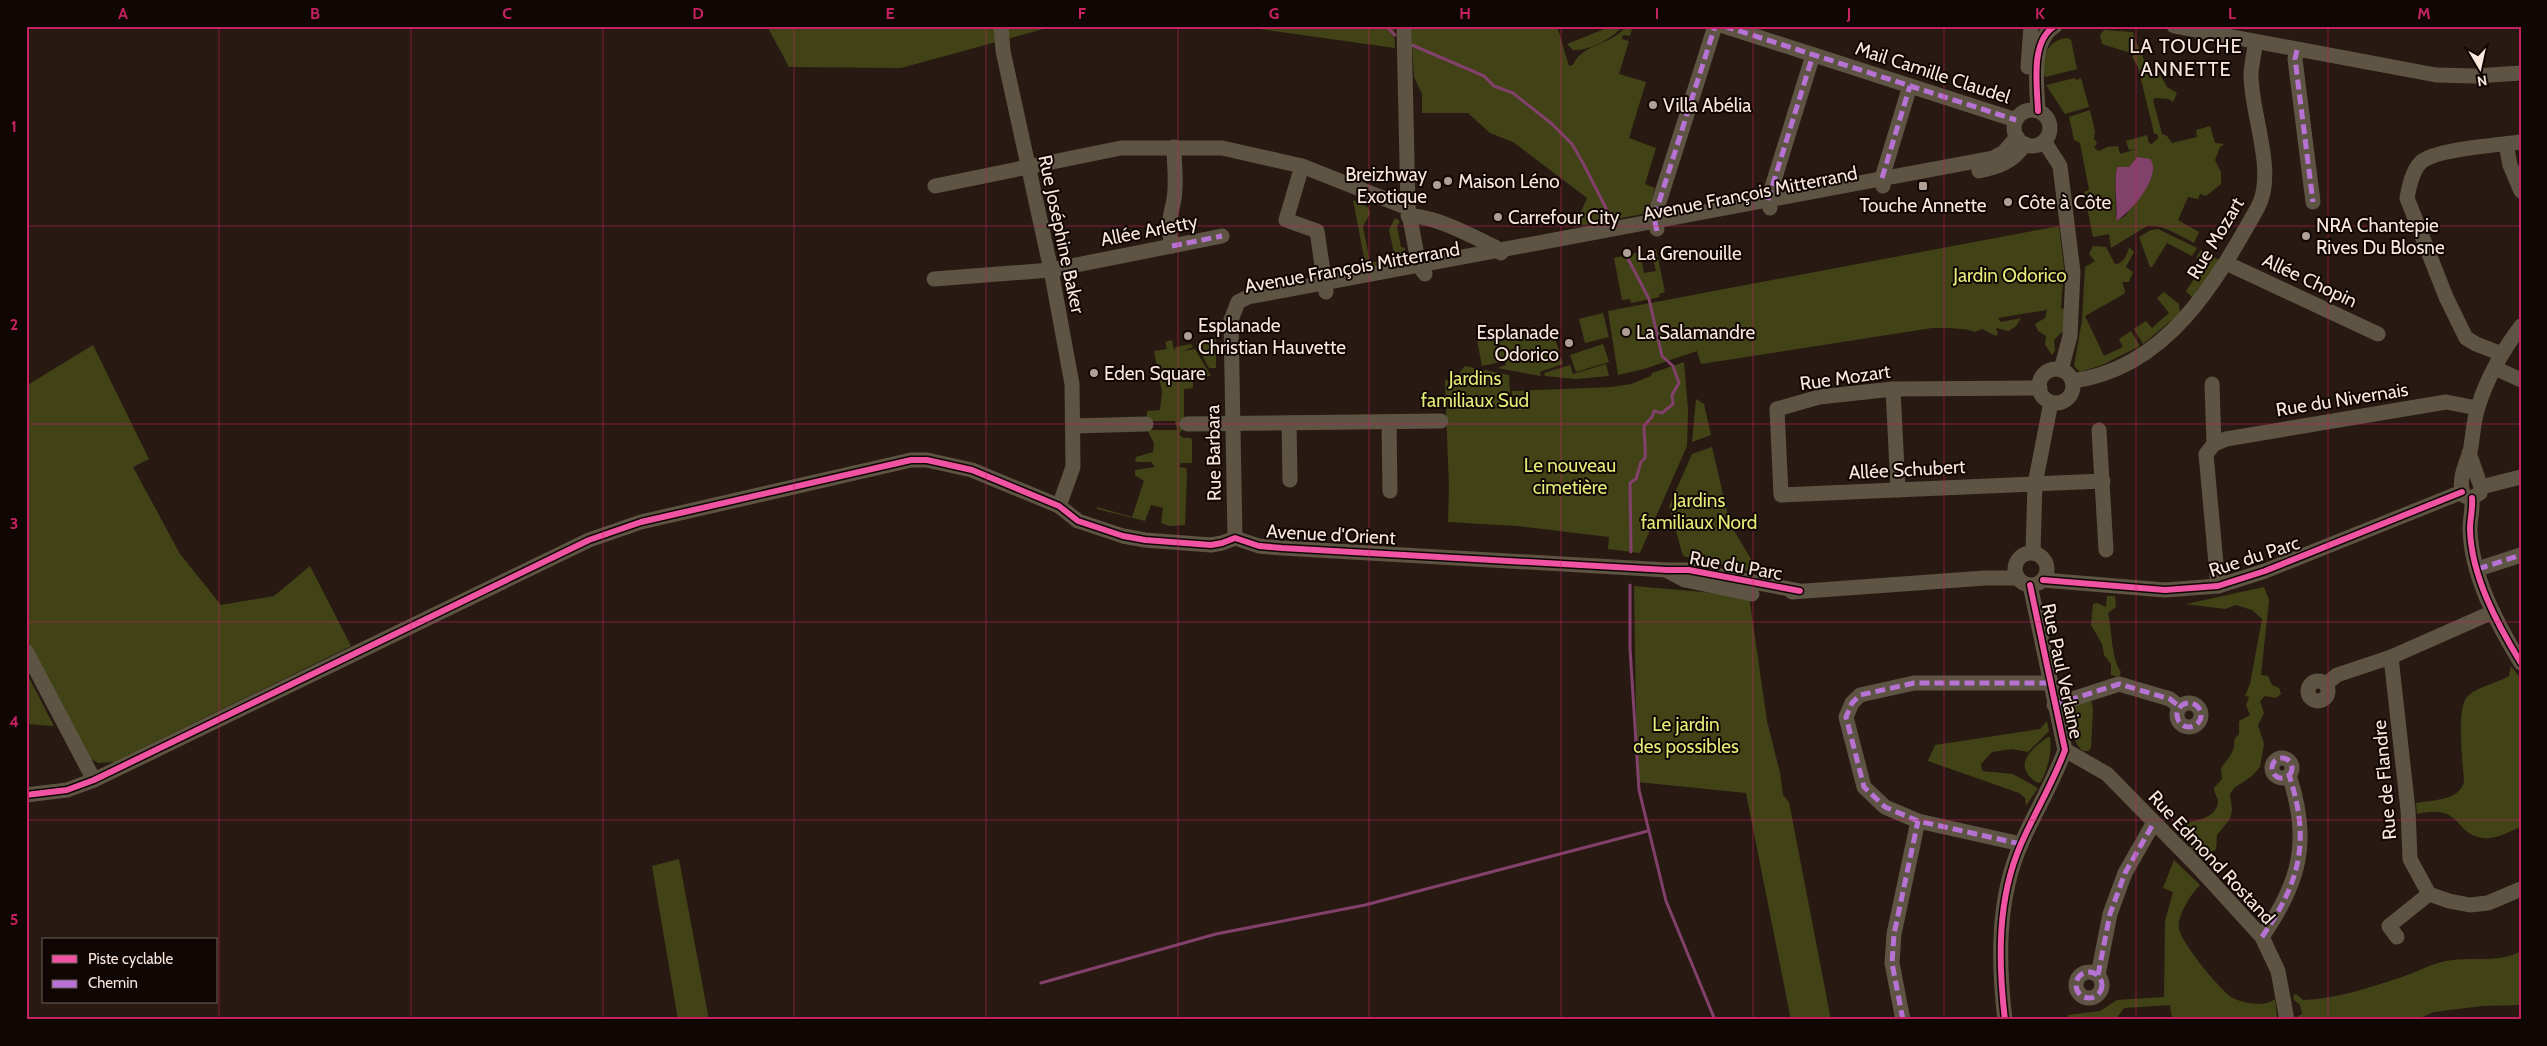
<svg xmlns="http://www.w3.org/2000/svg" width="2547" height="1046" viewBox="0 0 2547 1046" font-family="Cabin,sans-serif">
	<rect width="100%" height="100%" fill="#281a12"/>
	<g fill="#414317" fill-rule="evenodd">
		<polygon points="767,26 1054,26 901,68 789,67"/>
		<polygon points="1238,26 1394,26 1395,48"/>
		<path d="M1411,26H1557L1569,66L1573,65C1582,43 1612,46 1626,26H1633L1630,36L1623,35L1622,39L1629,41L1619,74L1646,82L1629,138L1656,148L1645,184L1655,188L1648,213L1574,227L1587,198L1513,142L1490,133L1468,113H1422V94L1414,77Z"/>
		<path d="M1612,26H1623C1612,39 1589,51 1573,50L1567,44Z"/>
		<path d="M2104,30L2133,32C2137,46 2143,55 2147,68L2158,71L2167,87L2177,93L2173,102L2169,99L2155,98L2153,100L2162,134L2167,136L2172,143L2197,137L2196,130L2210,126L2215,143L2224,144L2220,147L2215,160L2221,172V184L2206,196L2200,194L2198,199L2188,197L2178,220L2199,232L2194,243C2180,236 2163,224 2147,226L2111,248L2109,234L2093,237L2084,192L2089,190L2080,143L2074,140L2069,117L2090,110L2095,132L2094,139L2097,143L2094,148L2099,151L2107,147L2118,146L2120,154L2137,149L2129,150L2126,141L2147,135L2149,143L2152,144L2158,138V135L2154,133L2138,67L2132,57L2134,54L2102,44L2100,35ZM2137,157L2141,195L2125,216L2116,221L2115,180L2117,167H2129Z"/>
		<path d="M2068,38L2071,40L2077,69L2045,77C2040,59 2047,39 2068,38Z"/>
		<polygon points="2075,78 2076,80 2081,78 2089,107 2065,114 2046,85"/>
		<polygon points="1353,200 1368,207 1370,214 1363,226 1370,263 1380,261 1381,265 1366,268"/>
		<polygon points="1395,218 1400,221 1397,226 1401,247 1405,248 1405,261 1396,262 1389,230"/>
		<path d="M2059,226L2064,268L2061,308L2064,309L2066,328L2054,340L2055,351L2052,355L2045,345L2046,336L2038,331L2035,324L2045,318L2047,310L1998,318L2001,322L2021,318L2016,326L2009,331L1996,328L1998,334L1996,336L1982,329L1975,332C1969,328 1942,328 1932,328L1701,364L1697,351L1644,369L1618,375L1608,311Z"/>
		<polygon points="2158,229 2197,248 2192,256 2167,243 2152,267 2150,267 2139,237 2151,230"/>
		<path d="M2093,246L2106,247L2115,264C2123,265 2128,253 2129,247L2134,252L2126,267L2133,272L2129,282H2122L2125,291L2124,294L2085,316L2104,356L2123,347L2119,339L2131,331L2140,346L2102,365L2080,372L2074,366L2082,320L2085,267L2095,261L2089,254Z"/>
		<polygon points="1656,249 1665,292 1659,294 1660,297 1631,303 1630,299 1622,300 1614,258 1640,252 1644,273 1656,271 1653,259 1649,259 1647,251"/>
		<polygon points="2201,250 2219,260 2205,282 2197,290 2197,294 2192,297 2186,291 2204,264 2196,258"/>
		<polygon points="2164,292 2179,304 2180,313 2143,344 2134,329 2146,321 2152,328 2169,313 2157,298"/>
		<polygon points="1603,313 1609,337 1585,343 1579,319"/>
		<polygon points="1552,329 1563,364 1540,372 1541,376 1497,368 1506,365 1505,361 1482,366 1477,340 1500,336 1502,341 1531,331 1532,335"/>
		<polygon points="1216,339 1216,368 1209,368 1196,343"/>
		<polygon points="1172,340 1174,350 1176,347 1191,344 1193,347 1183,351 1195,349 1211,376 1173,377 1172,380 1193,380 1193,388 1184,389 1184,427 1179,434 1183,438 1191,438 1192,440 1192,463 1181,463 1179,467 1186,468 1187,472 1185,525 1169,526 1161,523 1163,508 1151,505 1145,521 1097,509 1097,507 1132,517 1144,481 1135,475 1135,470 1155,467 1151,462 1135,462 1136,457 1153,452 1154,443 1147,430 1177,430 1175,421 1147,421 1147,411 1160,410 1162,392 1154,351 1167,349 1165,342"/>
		<polygon points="1603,344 1609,362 1576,372 1570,355"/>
		<polygon points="93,345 149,459 133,467 180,554 221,605 274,596 310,566 351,646 114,762 98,763 89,758 26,637 26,386"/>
		<polygon points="1684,362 1688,410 1687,446 1640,553 1608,549 1609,537 1518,526 1448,522 1449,488 1445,383 1445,380 1454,380 1465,366 1509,375 1511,409 1512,391 1612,387 1631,384 1651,376 1652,373"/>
		<polygon points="1606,364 1609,376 1575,379 1545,376 1544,373 1570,365 1573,374"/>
		<polygon points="1696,399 1704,404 1711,435 1692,442"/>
		<polygon points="1712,447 1730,524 1760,574 1683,556 1669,506 1692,454"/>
		<polygon points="1634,586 1749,596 1767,721 1780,773 1783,795 1789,802 1831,1020 1791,1020 1746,793 1637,782"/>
		<path d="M2264,587L2269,600L2261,675L2268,676L2272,685L2279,688L2281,694L2276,698L2265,696L2260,701L2264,713L2258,725L2264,744L2260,767L2252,776L2234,788L2230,794L2232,810L2230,819L2217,835L2216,849L2208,855L2201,851L2194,853L2188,847L2196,840H2182L2184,822C2196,822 2219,817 2218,800C2217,797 2214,792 2214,788L2222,779L2221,768C2227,760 2236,751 2234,740L2239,734V721L2250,715L2246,705L2249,697L2245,696L2250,684L2262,619L2252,610L2236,605L2225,609L2186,604Z"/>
		<path d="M2107,596H2115L2116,607L2108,613C2112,629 2111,659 2121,672L2119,677L2111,675V664L2104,655L2102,644L2091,625L2093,604L2097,603L2106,607Z"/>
		<path d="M2511,666L2521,679V827C2510,831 2495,840 2483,838C2453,834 2463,803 2417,814L2416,803C2432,800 2459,801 2464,782C2463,764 2456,709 2467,697C2477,686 2496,684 2509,676Z"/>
		<polygon points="26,672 54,726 26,724"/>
		<path d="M2091,699L2093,710L2091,747L2089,751H2083C2072,743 2070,723 2071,711L2077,704Z"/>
		<polygon points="2047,721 2049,731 2028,752 2012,749 1992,752 1981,764 1982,771 2013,774 2038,788 2026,806 2025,798 2019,793 1928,761 1935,745 2040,729"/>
		<path d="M2048,737H2050C2052,753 2048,768 2041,782L2038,783C2012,767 2029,750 2048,737Z"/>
		<polygon points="679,859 709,1020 678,1020 652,866"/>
		<path d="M2174,860L2200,885C2191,894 2177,915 2179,929C2181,942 2219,989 2231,997C2241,1003 2265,1008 2275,999L2277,1017L2172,1020L2170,1005L2124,1008L2115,1020H2069L2068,1015L2100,1011L2117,1000L2164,997L2165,921L2173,892L2163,888Z"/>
		<path d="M2521,951V1005L2482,1006L2434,1012L2415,1020L2293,1019L2302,1014L2300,1005L2294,1000L2293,996L2296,994L2303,1000C2336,999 2368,988 2399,978C2418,972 2433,962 2453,960C2476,957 2500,963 2521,951Z"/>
	</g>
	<path fill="#82416a" d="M2137,157L2150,159C2163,175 2131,213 2116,221C2118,203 2113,185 2117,167H2129Z"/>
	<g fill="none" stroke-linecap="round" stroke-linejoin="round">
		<g stroke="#82416a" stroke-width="3">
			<polyline points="1386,26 1395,35"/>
			<polyline points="1412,45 1484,76 1494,86 1513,93 1552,124 1572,144 1583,163 1612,220"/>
			<path d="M1626,255L1649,299L1662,356L1673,366L1679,383L1672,395L1673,404L1662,413L1654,411L1652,417L1644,426C1644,436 1646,447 1645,458L1641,462L1636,479L1630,483L1631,552"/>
			<polyline points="1630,585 1630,648 1639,790 1666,901 1715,1020"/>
			<polyline points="1041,983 1216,934 1365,905 1648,831"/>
		</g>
		<g stroke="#5e5443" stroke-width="15">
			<polyline points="1001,26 1003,51 1051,270 1072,384 1073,467 1059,506"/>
			<polyline points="1404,26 1408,208"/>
			<polyline points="1724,26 2016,120"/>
			<polyline points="2174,26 2436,75 2475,76 2521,73"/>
			<polyline points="2297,50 2295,59 2313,202"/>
			<polyline points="2028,67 2031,26"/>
			<circle cx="2032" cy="128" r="18"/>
			<path d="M2038,111C2037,85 2030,41 2055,26"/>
			<polyline points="2044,141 2060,166 2073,272 2070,336 2061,370"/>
			<polyline points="2506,144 2510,165 2521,191"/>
			<polyline points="1302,166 1286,220 1317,231 1326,292"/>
			<path d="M1979,171C1999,167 2013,162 2025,144"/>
			<polyline points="935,186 1121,148 1222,148 1302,166 1408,208 1419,266 1425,274"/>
			<polyline points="1883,186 1882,178 1910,86"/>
			<polyline points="1770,208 1768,200 1813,55"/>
			<path d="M1408,216C1434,215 1472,236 1495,247L1501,253"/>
			<polyline points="1657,229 1654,218 1715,26"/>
			<path d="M1172,246C1167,224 1170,219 1174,199C1177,183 1174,163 1174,147"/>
			<polyline points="2226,263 2378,334"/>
			<polyline points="934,279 1051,270 1222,236"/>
			<path d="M2502,354L2476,344L2466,338L2446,297L2407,198C2409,187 2412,171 2421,162C2436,149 2499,145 2521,142"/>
			<polyline points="2495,368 2521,380"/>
			<circle cx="2056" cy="386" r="17"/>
			<path d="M2072,381C2167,369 2216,282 2258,207C2277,171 2250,112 2251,73C2252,63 2254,52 2256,42"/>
			<polyline points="2212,384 2214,444"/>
			<polyline points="2040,388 1893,389 1819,397 1777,409 1781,495 2103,481"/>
			<polyline points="1893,389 1898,490"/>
			<polyline points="1389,422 1390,491"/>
			<polyline points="1289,423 1290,480"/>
			<polyline points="1187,424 1441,421"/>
			<polyline points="1074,426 1146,424"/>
			<polyline points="2099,430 2106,550"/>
			<path d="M2469,453L2481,487L2480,493L2472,498L2465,496C2456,484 2466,464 2470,452C2473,437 2473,422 2478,407C2487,378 2503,350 2521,326"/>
			<polyline points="2481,487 2521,477"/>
			<path d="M2472,498C2473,509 2470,518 2470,529C2471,575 2497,624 2521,663"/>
			<polyline points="1235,538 1231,320 1238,302 1248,297 1993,158 2004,152 2017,137"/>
			<polyline points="2033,552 2035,484 2051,402"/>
			<circle cx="2031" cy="569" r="16"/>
			<polyline points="2478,569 2521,555"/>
			<polyline points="1668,571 1685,580 1752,594"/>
			<polyline points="2043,580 2165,590 2218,586 2265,571 2462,492"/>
			<polyline points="2218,586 2206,454 2214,444 2226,439 2446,402 2477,408"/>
			<polyline points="1792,592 1985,578 2018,578"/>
			<polyline points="26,651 94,780"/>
			<polyline points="2391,657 2408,810 2410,859 2429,894 2449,901 2470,905 2488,903 2521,889"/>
			<circle cx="2318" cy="691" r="10"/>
			<polyline points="2326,684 2337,675 2391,657 2493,612"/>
			<circle cx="2189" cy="715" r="12"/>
			<polyline points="2054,705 2119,684 2170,699 2180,707"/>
			<polyline points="2065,750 2107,774 2199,868 2262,937 2278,971 2287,1020"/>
			<circle cx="2282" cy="768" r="10"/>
			<polyline points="26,795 67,790 94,780 589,540 641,522 911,460 927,460 972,470 1059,506 1078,521 1123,536 1145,540 1211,545 1222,543 1235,538 1259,546 1282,548 1667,570 1689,570 1800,591"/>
			<polyline points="2021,844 1918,821 1885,807 1864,787 1846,717 1852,703 1860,695 1914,683 2049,683"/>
			<path d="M2262,937C2300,882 2311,841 2289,775"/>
			<polyline points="2397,937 2389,926 2429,894"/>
			<circle cx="2089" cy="985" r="13"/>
			<polyline points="2098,975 2110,914 2125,873 2153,824"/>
			<polyline points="1903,1020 1892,963 1894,934 1918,821"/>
			<path d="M2005,1020C1998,961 1997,899 2021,844C2035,812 2053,783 2065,750L2030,585"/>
		</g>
		<g stroke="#b673d3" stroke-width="5" stroke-dasharray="10 5" stroke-linecap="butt">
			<polyline points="1724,26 2016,120"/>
			<polyline points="2297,50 2295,59 2313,202"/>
			<polyline points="1882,178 1910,86"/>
			<polyline points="1768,200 1813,55"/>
			<polyline points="1657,231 1654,218 1715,26"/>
			<polyline points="1172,246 1222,236"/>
			<polyline points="2478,569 2521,555"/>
			<circle cx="2189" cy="715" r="12"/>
			<polyline points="2054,705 2119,684 2170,699 2180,707"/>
			<circle cx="2282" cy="768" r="10"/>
			<polyline points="2021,844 1918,821 1885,807 1864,787 1846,717 1852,703 1860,695 1914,683 2049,683"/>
			<path d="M2262,937C2300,882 2311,841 2289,775"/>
			<circle cx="2089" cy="985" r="13"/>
			<polyline points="2098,975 2110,914 2125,873 2153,824"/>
			<polyline points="1903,1020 1892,963 1894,934 1918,821"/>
		</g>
		<defs>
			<g id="cycleway">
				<path d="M2038,111C2037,85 2030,41 2055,26"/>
				<path d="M2472,498C2473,509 2470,518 2470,529C2471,575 2497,624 2521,663"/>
				<polyline points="2043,580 2165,590 2218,586 2265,571 2462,492"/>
				<polyline points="26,795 67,790 94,780 589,540 641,522 911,460 927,460 972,470 1059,506 1078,521 1123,536 1145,540 1211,545 1222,543 1235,538 1259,546 1282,548 1667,570 1689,570 1800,591"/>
				<path d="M2005,1020C1998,961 1997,899 2021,844C2035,812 2053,783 2065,750L2030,585"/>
			</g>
		</defs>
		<use href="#cycleway" stroke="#100603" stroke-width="9"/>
		<use href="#cycleway" stroke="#f153a3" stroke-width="6"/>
	</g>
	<path fill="none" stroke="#c52262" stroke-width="1" stroke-opacity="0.55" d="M219,26V1020M411,26V1020M603,26V1020M794,26V1020M986,26V1020M1178,26V1020M1369,26V1020M1561,26V1020M1753,26V1020M1944,26V1020M2136,26V1020M2328,26V1020M26,226H2521M26,424H2521M26,622H2521M26,820H2521"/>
	<g fill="#b09f97" stroke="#100603" stroke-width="2">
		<circle cx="1653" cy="105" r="5"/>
		<circle cx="1448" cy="181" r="5"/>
		<circle cx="1437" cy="185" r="5"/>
		<rect x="1918" y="181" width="10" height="10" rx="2.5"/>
		<circle cx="2008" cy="202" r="5"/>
		<circle cx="1498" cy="217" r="5"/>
		<circle cx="2306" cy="236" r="5"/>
		<circle cx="1627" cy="253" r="5"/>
		<circle cx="1626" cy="332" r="5"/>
		<circle cx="1188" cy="336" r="5"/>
		<circle cx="1569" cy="343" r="5"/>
		<circle cx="1094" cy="373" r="5"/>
	</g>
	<g text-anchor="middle" stroke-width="4" stroke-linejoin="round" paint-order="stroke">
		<g font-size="19" fill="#f9e7de" stroke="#100603">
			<text transform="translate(1933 72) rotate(18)" y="7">Mail Camille Claudel</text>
			<text transform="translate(1750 193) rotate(-11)" y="7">Avenue François Mitterrand</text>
			<text transform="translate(1149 230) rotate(-11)" y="7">Allée Arletty</text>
			<text transform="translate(1062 234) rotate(78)" y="7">Rue Joséphine Baker</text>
			<text transform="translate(2215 238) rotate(-59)" y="7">Rue Mozart</text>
			<text transform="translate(1352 267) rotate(-10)" y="7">Avenue François Mitterrand</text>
			<text transform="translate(2310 280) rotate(25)" y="7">Allée Chopin</text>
			<text transform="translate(1845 377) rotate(-8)" y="7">Rue Mozart</text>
			<text transform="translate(2342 399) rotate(-9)" y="7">Rue du Nivernais</text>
			<text transform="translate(1213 453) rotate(-91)" y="7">Rue Barbara</text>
			<text transform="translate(1907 469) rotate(-3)" y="7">Allée Schubert</text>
			<text transform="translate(1331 534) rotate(3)" y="7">Avenue d'Orient</text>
			<text transform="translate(2254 556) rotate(-18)" y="7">Rue du Parc</text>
			<text transform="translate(1736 565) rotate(10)" y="7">Rue du Parc</text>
			<text transform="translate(2063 671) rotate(78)" y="7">Rue Paul Verlaine</text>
			<text transform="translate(2384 780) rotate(-95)" y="7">Rue de Flandre</text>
			<text transform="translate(2212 857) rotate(47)" y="7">Rue Edmond Rostand</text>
		</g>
		<g font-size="19" fill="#f9e7de" stroke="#100603" text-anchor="start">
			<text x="1663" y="112">Villa Abélia</text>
			<text x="1427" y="181" text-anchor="end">Breizhway<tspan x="1427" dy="22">Exotique</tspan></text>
			<text x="1458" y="188">Maison Léno</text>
			<text x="2018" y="209">Côte à Côte</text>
			<text x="1923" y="212" text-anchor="middle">Touche Annette</text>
			<text x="1508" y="224">Carrefour City</text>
			<text x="2316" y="232">NRA Chantepie<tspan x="2316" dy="22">Rives Du Blosne</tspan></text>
			<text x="1637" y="260">La Grenouille</text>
			<text x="1198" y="332">Esplanade<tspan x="1198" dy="22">Christian Hauvette</tspan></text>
			<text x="1559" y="339" text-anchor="end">Esplanade<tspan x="1559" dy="22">Odorico</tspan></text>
			<text x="1636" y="339">La Salamandre</text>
			<text x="1104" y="380">Eden Square</text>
		</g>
		<g font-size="19" fill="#e2ec77" stroke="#100603">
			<text x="2010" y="282">Jardin Odorico</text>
			<text x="1475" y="385">Jardins<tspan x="1475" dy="22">familiaux Sud</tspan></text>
			<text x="1570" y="472">Le nouveau<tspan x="1570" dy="22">cimetière</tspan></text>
			<text x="1699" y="507">Jardins<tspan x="1699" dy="22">familiaux Nord</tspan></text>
			<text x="1686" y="731">Le jardin<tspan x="1686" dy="22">des possibles</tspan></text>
		</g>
		<g font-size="20" letter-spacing="1" fill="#f9e7de" stroke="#100603">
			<text x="2186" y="53">LA TOUCHE<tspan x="2186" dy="23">ANNETTE</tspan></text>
		</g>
	</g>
	<rect width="2547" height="1046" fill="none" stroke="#100603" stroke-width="55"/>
	<rect x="42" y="938" width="175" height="65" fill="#100603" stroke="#6d605b"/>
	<rect x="52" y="955" width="25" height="8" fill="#f153a3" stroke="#6d605b"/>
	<text x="88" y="964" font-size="15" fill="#f9e7de">Piste cyclable</text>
	<rect x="52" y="980" width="25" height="8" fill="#b673d3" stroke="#6d605b"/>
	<text x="88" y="988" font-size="15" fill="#f9e7de">Chemin</text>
	<g transform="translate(2480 68) rotate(171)" stroke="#100603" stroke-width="4" paint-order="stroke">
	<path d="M0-4L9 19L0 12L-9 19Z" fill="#f9e7de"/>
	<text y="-8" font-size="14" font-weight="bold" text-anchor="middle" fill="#f9e7de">N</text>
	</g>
	<rect x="28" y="28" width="2492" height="990" fill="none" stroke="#c52262" stroke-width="2"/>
	<g font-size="16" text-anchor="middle" font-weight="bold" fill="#c52262">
		<text x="123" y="19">A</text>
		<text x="315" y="19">B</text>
		<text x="507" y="19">C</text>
		<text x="698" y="19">D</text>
		<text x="890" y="19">E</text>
		<text x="1082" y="19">F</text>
		<text x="1274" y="19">G</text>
		<text x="1465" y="19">H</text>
		<text x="1657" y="19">I</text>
		<text x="1849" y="19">J</text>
		<text x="2040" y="19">K</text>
		<text x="2232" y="19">L</text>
		<text x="2424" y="19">M</text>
		<text x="14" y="132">1</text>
		<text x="14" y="330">2</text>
		<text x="14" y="529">3</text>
		<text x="14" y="727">4</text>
		<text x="14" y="925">5</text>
	</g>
</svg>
